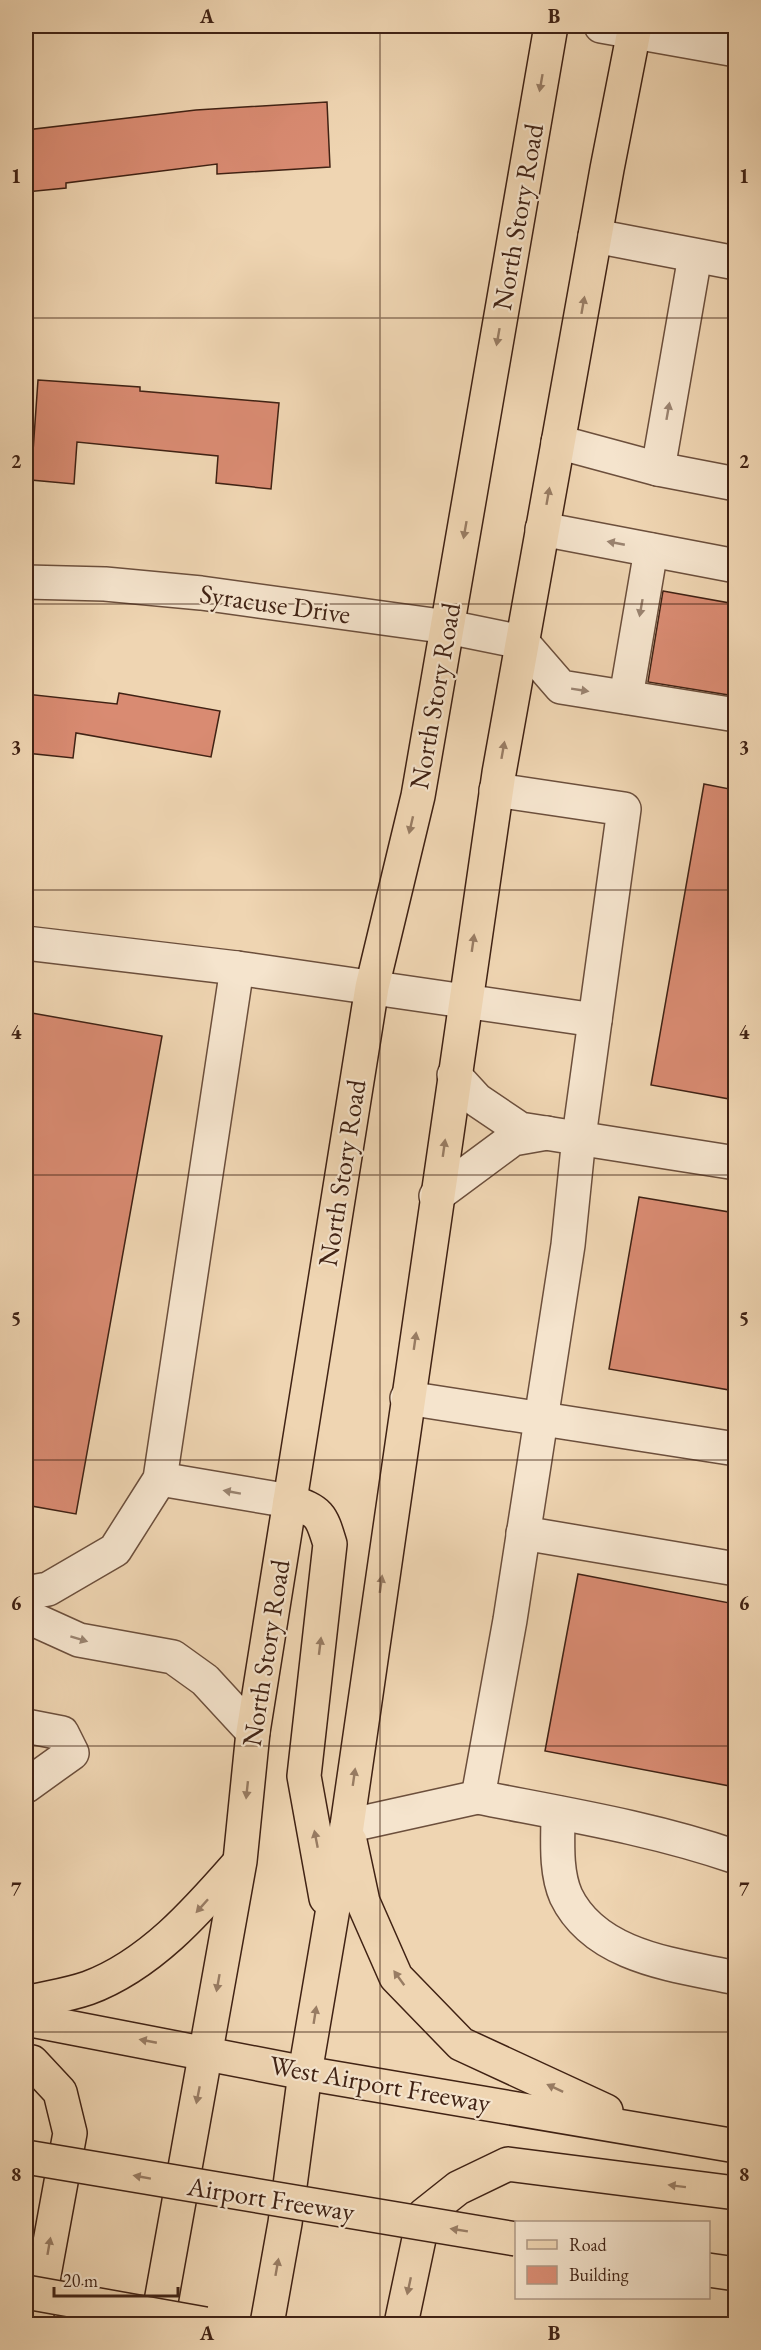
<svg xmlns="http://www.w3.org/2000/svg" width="761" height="2350" viewBox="0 0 761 2350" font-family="'EB Garamond',serif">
	<rect width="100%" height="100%" fill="#efd5b2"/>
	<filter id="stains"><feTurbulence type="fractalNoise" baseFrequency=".00333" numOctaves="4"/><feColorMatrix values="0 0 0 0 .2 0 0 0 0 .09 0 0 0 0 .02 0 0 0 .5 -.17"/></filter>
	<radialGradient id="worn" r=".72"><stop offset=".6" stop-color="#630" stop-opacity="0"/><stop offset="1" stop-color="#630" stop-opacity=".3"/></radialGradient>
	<g fill="#d98b72" stroke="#402214" stroke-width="1.5">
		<polygon points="327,102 330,167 217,174 217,164 66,183 66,188 26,192 26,130 196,110"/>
		<polygon points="38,380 140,387 140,391 279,403 271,489 216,483 218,456 77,442 74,484 31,480"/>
		<polygon points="663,591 735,604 735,696 648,682"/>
		<polygon points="119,693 220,711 211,757 76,733 73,758 26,753 26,694 117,704"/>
		<polygon points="704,784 735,790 735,1100 651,1085"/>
		<polygon points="26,1012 162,1036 76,1514 26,1505"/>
		<polygon points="639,1197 735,1213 735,1391 609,1369"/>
		<polygon points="578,1574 735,1604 735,1787 545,1751"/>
	</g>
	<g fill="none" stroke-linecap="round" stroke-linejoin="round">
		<defs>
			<g id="minor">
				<polyline points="601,26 736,50"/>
				<polyline points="595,236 736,263"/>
				<polyline points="558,442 658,469 736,484"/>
				<polyline points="658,469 695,256"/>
				<polyline points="542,529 736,566"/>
				<polyline points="26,582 105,584 201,593 448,627 522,642 561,687 736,715"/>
				<polyline points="626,697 651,550"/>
				<path d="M496,790L624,809L579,1137L568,1245L510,1620L478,1797C564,1814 652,1828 736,1857"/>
				<polyline points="26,943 237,968 595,1020"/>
				<polyline points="454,1075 477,1100 520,1129 736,1163"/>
				<polyline points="436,1196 513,1139 547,1133"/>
				<polyline points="407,1398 736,1449"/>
				<polyline points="160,1479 290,1501"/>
				<polyline points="523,1533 736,1569"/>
				<polyline points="26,1593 48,1589 115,1550 160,1479 237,968"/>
				<polyline points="26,1616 79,1640 173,1657 205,1680 253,1732"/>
				<polyline points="26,1726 62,1733 72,1753 26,1786"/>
				<path d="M558,1813C558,1839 555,1871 566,1896C596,1958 677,1965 736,1978"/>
				<polyline points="347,1826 478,1797"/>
			</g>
			<g id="major">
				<path d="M290,1501C320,1512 321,1514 330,1544L304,1776L326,1898"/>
				<polyline points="350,1841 363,1902 396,1977 461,2044 606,2111"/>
				<path d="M26,2003C46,1998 68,1995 88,1988C150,1965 197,1911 239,1863"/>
				<polyline points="26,2019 305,2073 736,2146"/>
				<polyline points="26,2061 32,2062 60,2092 70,2133 35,2324"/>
				<polyline points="157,2324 240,1861 253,1732 372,987 418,796 551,26"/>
				<polyline points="267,2324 285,2223 305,2073 347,1826 499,773 607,169 635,26"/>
				<polyline points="401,2324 424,2215 458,2188 508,2164 736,2193"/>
			</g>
			<polyline id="highway" points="708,2270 736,2274"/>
		</defs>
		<use href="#minor" stroke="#6c4f3c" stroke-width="36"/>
		<use href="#major" stroke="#402214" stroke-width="36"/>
		<use href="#highway" stroke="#402214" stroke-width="36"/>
		<use href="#minor" stroke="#f5e4cd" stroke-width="33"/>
		<use href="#major" stroke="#efd5b2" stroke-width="33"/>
		<use href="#highway" stroke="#efd5b2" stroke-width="33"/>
		<defs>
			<g id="highway-bridge">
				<polyline points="26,2157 516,2239"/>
				<polyline points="26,2292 205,2324"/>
			</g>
		</defs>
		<use href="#highway-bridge" stroke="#402214" stroke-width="36" stroke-linecap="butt"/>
		<use href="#highway-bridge" stroke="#efd5b2" stroke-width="33"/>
	</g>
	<defs><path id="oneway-solid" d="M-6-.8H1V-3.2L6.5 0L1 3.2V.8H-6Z" transform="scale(1.5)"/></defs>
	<g fill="#987c63">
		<use href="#oneway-solid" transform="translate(541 83) rotate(100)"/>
		<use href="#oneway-solid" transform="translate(583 305) rotate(-80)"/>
		<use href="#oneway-solid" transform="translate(498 337) rotate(100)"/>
		<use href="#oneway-solid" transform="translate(548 496) rotate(-80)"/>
		<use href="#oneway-solid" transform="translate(465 530) rotate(100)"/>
		<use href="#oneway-solid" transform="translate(503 750) rotate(-80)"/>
		<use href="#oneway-solid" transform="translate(411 825) rotate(103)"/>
		<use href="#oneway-solid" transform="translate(473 943) rotate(-82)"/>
		<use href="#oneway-solid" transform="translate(444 1148) rotate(-82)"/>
		<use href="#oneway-solid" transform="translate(415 1341) rotate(-82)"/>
		<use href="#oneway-solid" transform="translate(381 1584) rotate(-82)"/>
		<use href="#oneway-solid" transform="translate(320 1646) rotate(-83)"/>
		<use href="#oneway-solid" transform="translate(354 1777) rotate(-82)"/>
		<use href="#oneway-solid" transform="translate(247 1790) rotate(96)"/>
		<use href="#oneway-solid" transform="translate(316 1839) rotate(-101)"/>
		<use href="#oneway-solid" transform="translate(202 1906) rotate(132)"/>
		<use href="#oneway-solid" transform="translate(399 1978) rotate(-126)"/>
		<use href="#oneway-solid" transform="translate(218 1983) rotate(100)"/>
		<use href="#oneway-solid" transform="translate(315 2015) rotate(-81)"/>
		<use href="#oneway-solid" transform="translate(148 2041) rotate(-169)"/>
		<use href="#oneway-solid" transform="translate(555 2088) rotate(-155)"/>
		<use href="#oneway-solid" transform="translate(198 2095) rotate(101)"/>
		<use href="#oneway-solid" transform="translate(142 2177) rotate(-170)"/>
		<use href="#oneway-solid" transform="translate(677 2186) rotate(-173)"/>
		<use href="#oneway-solid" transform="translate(459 2230) rotate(-171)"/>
		<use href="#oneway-solid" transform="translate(49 2246) rotate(-80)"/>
		<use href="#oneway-solid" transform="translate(277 2267) rotate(-80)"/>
		<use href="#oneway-solid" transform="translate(409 2286) rotate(102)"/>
	</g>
	<g fill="#9a8370">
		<use href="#oneway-solid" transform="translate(668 411) rotate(-80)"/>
		<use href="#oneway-solid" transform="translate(616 543) rotate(-169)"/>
		<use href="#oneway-solid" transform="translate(641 608) rotate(100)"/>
		<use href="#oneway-solid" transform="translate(580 690) rotate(9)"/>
		<use href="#oneway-solid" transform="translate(232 1492) rotate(-170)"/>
		<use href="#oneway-solid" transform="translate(79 1639) rotate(17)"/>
	</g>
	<path fill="none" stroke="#402214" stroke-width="1.5" stroke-opacity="0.55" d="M380,26V2324M26,318H736M26,604H736M26,890H736M26,1175H736M26,1460H736M26,1746H736M26,2032H736"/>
	<g text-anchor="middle" stroke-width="4.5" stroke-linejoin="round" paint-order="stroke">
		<g font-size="27" fill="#402214" stroke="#f5e4cd">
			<text transform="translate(518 217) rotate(-80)" y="9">North Story Road</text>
			<text transform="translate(275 604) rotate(8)" y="9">Syracuse Drive</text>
			<text transform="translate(435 696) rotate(-80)" y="9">North Story Road</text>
			<text transform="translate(342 1173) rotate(-81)" y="9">North Story Road</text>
			<text transform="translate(266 1653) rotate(-81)" y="9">North Story Road</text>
			<text transform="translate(380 2084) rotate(10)" y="9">West Airport Freeway</text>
			<text transform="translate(271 2199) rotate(9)" y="9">Airport Freeway</text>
		</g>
	</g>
	<rect width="761" height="2350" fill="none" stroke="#efd5b2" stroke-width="66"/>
	<rect x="515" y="2221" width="195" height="78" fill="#f5e4cd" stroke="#ad9683" stroke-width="1.5"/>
	<rect x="527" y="2240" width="30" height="9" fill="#efd5b2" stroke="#ad9683" stroke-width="1.5"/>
	<text x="569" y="2251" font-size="18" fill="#402214">Road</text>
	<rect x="527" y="2266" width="30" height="18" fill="#d98b72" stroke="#ad9683" stroke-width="1.5"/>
	<text x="569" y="2281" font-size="18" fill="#402214">Building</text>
	<path d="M54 2287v9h124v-9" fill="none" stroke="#402214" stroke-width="3"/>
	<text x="63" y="2287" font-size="18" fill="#402214" stroke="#f5e4cd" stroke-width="4.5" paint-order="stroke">20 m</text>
	<rect x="33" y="33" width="695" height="2284" fill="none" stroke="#402214" stroke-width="2"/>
	<g font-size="20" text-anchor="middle" font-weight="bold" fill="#402214">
		<text x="207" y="23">A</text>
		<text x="554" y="23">B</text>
		<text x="16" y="183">1</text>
		<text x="744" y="183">1</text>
		<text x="16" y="468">2</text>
		<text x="744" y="468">2</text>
		<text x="16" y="754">3</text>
		<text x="744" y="754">3</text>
		<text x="16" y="1039">4</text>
		<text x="744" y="1039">4</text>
		<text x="16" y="1325">5</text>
		<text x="744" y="1325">5</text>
		<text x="16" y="1610">6</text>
		<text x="744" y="1610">6</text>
		<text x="16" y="1896">7</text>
		<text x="744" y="1896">7</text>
		<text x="16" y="2181">8</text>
		<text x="744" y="2181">8</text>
		<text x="207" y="2340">A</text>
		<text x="554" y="2340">B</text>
	</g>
	<rect width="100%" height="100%" filter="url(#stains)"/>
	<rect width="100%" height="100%" fill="url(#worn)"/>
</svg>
